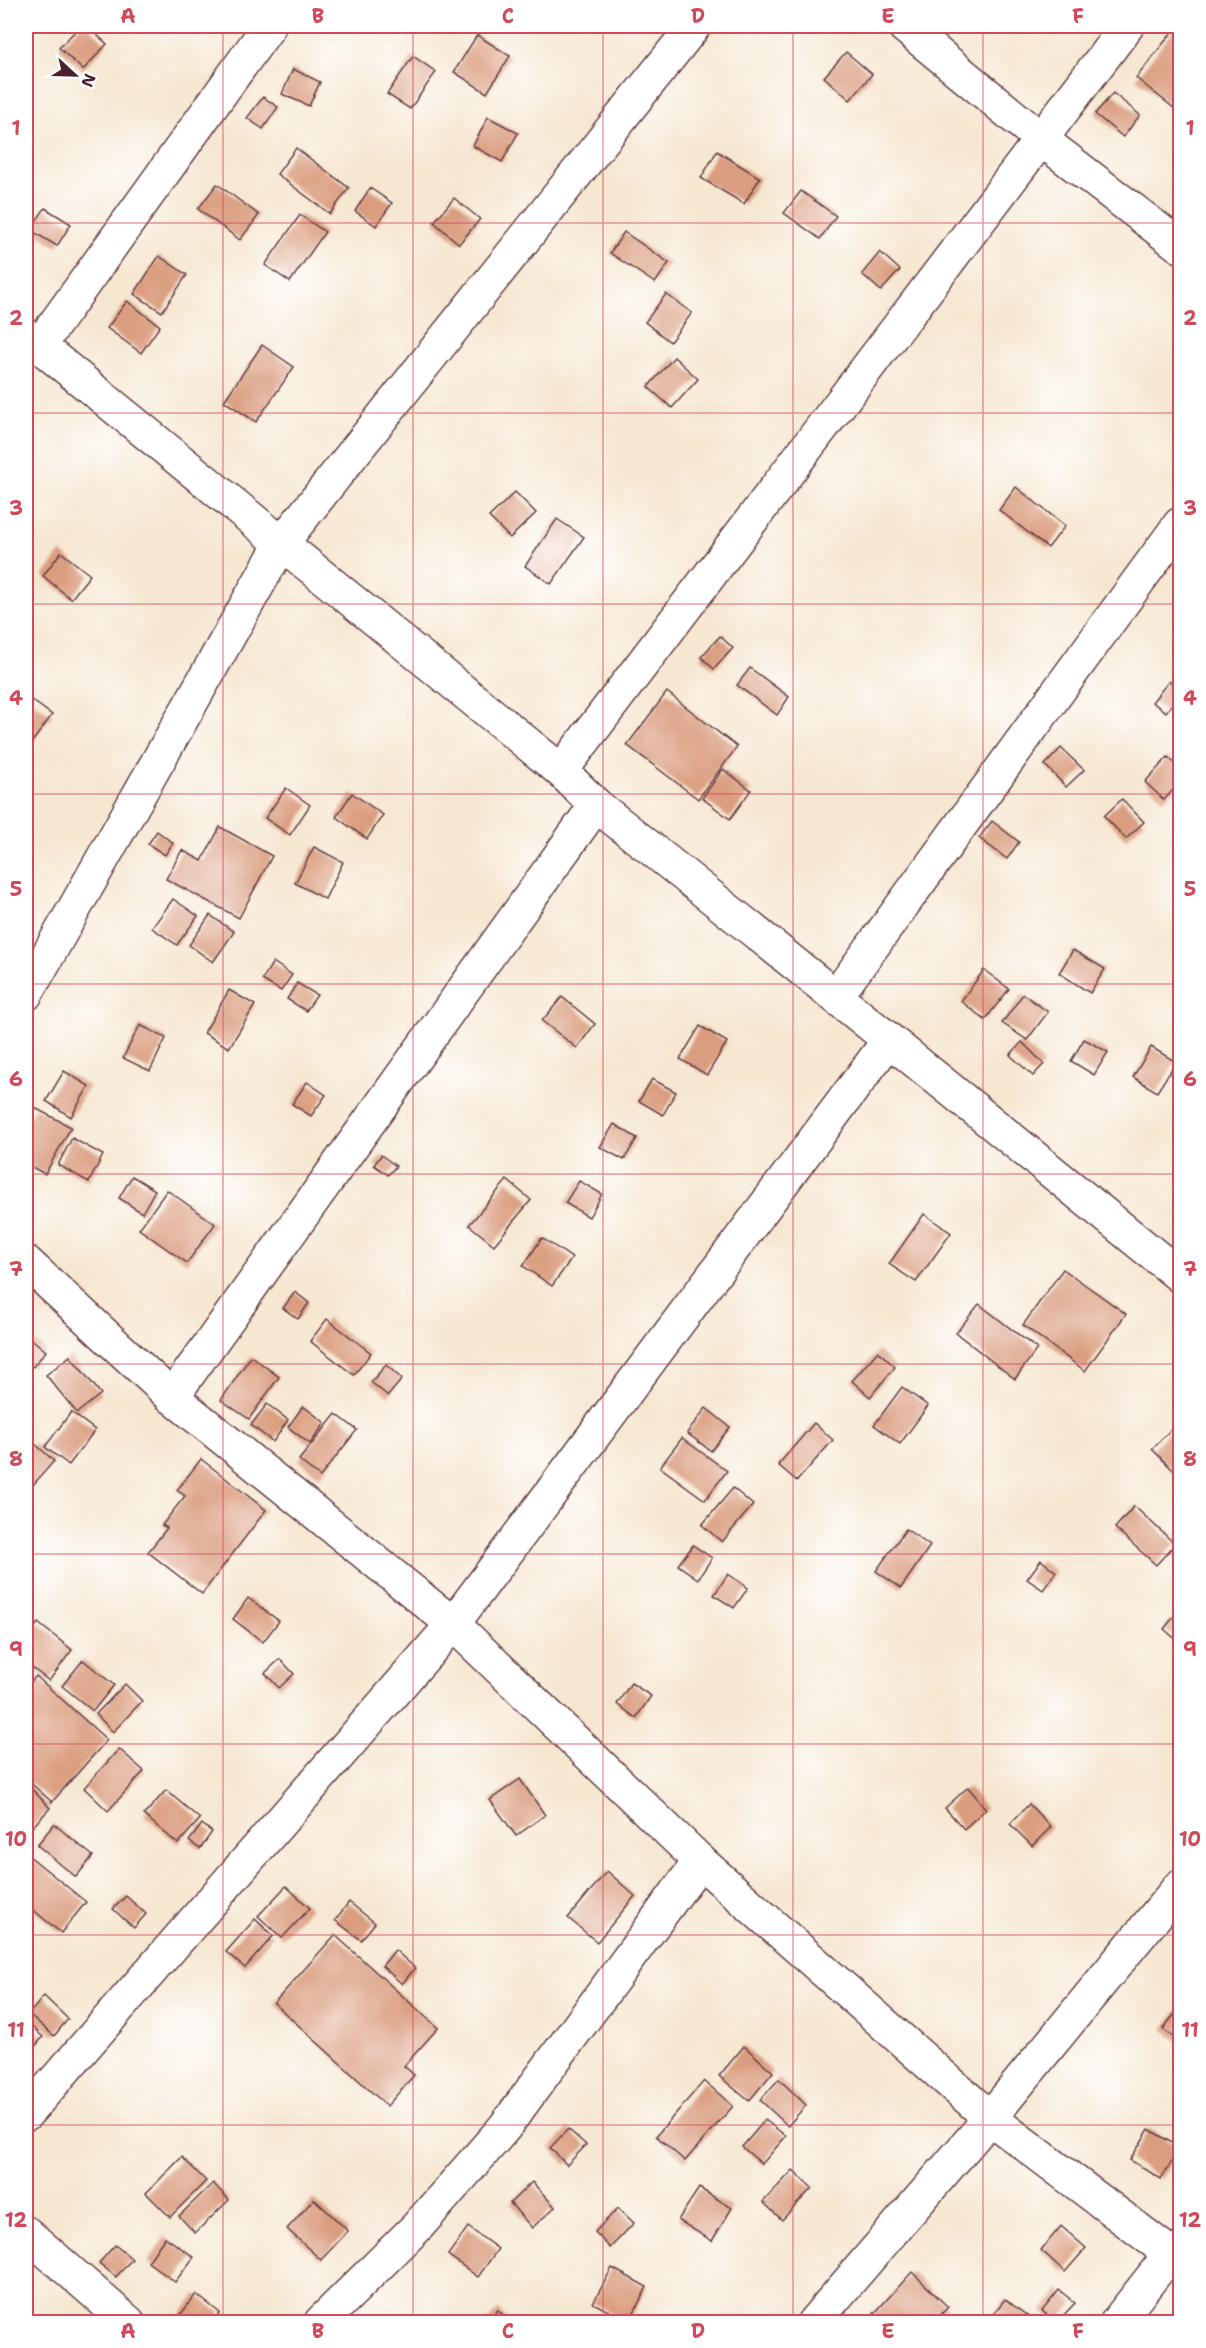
<svg xmlns="http://www.w3.org/2000/svg" width="1206" height="2348" viewBox="0 0 1206 2348" font-family="'Shantell Sans',sans-serif">
	<rect width="100%" height="100%" fill="#fff"/>
	<filter id="ink" filterUnits="userSpaceOnUse"><feTurbulence type="fractalNoise" baseFrequency=".0167" numOctaves="2"/><feDisplacementMap in="SourceGraphic" scale="12" xChannelSelector="R" yChannelSelector="G"/><feConvolveMatrix kernelMatrix="1 2 1 2 8 2 1 2 1" color-interpolation-filters="sRGB"/></filter>
	<filter id="wash" filterUnits="userSpaceOnUse"><feTurbulence type="fractalNoise" baseFrequency=".008" numOctaves="4" result="noise"/><feDisplacementMap in="SourceGraphic" scale="24" xChannelSelector="R" yChannelSelector="G"/><feGaussianBlur stdDeviation="1.35" result="paint"/><feColorMatrix in="noise" values="0 0 0 0 0 0 0 0 0 0 0 0 0 0 0 0 0 1.4 0 .05"/><feComposite in="paint" operator="in"/></filter>
	<g filter="url(#wash)">
		<rect width="100%" height="100%" fill="#f6e7d1"/>
		<g id="blocks">
			<g fill="#da9d7f">
				<polygon points="80,26 87,26 107,44 83,70 59,48"/>
				<polygon points="1177,26 1180,28 1180,113 1136,78"/>
				<polygon points="477,35 510,56 487,93 454,72"/>
				<polygon points="846,52 872,74 850,100 824,77"/>
				<polygon points="413,56 436,72 410,109 387,94"/>
				<polygon points="293,69 320,82 309,106 282,94"/>
				<polygon points="1113,93 1140,115 1123,137 1095,114"/>
				<polygon points="263,97 278,107 263,129 247,118"/>
				<polygon points="488,117 518,133 502,162 473,146"/>
				<polygon points="296,148 349,188 330,214 277,174"/>
				<polygon points="717,151 760,178 744,204 701,178"/>
				<polygon points="217,184 259,215 240,240 198,209"/>
				<polygon points="370,188 392,203 376,226 355,211"/>
				<polygon points="801,191 836,216 820,239 784,213"/>
				<polygon points="454,198 480,219 459,244 434,222"/>
				<polygon points="45,208 71,224 57,246 30,230"/>
				<polygon points="300,215 325,232 290,282 265,265"/>
				<polygon points="624,232 669,263 655,283 610,253"/>
				<polygon points="880,252 900,270 881,291 862,274"/>
				<polygon points="159,256 187,275 162,312 134,294"/>
				<polygon points="666,294 692,313 670,342 645,322"/>
				<polygon points="127,301 160,326 141,353 107,328"/>
				<polygon points="262,345 294,367 256,422 224,401"/>
				<polygon points="674,357 698,379 672,408 648,387"/>
				<polygon points="1016,487 1065,526 1048,548 999,510"/>
				<polygon points="515,492 536,513 510,538 489,517"/>
				<polygon points="557,519 584,537 551,584 525,566"/>
				<polygon points="61,552 90,575 71,599 43,576"/>
				<polygon points="720,636 733,648 714,669 701,657"/>
				<polygon points="750,668 789,697 777,715 737,685"/>
				<polygon points="1169,681 1180,690 1180,694 1166,712 1152,702"/>
				<polygon points="667,692 737,747 698,799 627,745"/>
				<polygon points="26,696 52,715 30,745 26,742"/>
				<polygon points="1061,748 1084,770 1066,787 1045,765"/>
				<polygon points="1168,757 1180,768 1180,782 1164,800 1145,782"/>
				<polygon points="723,769 751,790 730,819 702,798"/>
				<polygon points="286,788 310,805 290,835 265,818"/>
				<polygon points="352,793 383,815 367,839 336,817"/>
				<polygon points="1122,799 1144,822 1126,839 1104,816"/>
				<polygon points="992,821 1019,842 1007,859 979,838"/>
				<polygon points="220,827 272,856 239,918 166,879 182,850 202,861"/>
				<polygon points="157,831 173,843 165,855 148,844"/>
				<polygon points="314,847 343,862 325,899 295,883"/>
				<polygon points="173,899 198,916 177,945 152,928"/>
				<polygon points="210,915 234,932 213,962 189,945"/>
				<polygon points="1073,950 1105,969 1090,993 1059,973"/>
				<polygon points="273,962 292,975 281,991 262,980"/>
				<polygon points="984,970 1009,989 985,1020 961,1001"/>
				<polygon points="297,983 317,995 306,1011 287,999"/>
				<polygon points="229,990 255,1005 229,1048 204,1033"/>
				<polygon points="1023,994 1048,1012 1027,1040 1002,1023"/>
				<polygon points="562,997 595,1024 577,1048 542,1021"/>
				<polygon points="140,1025 166,1038 150,1071 123,1058"/>
				<polygon points="700,1026 727,1042 707,1075 680,1059"/>
				<polygon points="1084,1039 1108,1052 1094,1075 1071,1061"/>
				<polygon points="1022,1042 1044,1064 1033,1076 1010,1055"/>
				<polygon points="1151,1047 1176,1062 1157,1092 1133,1077"/>
				<polygon points="64,1071 89,1086 71,1117 46,1101"/>
				<polygon points="652,1079 676,1092 663,1115 639,1101"/>
				<polygon points="307,1082 326,1095 311,1116 292,1104"/>
				<polygon points="35,1108 71,1127 45,1174 26,1164 26,1125"/>
				<polygon points="614,1124 637,1138 624,1160 600,1147"/>
				<polygon points="72,1138 103,1155 89,1182 58,1165"/>
				<polygon points="381,1155 396,1166 388,1175 374,1165"/>
				<polygon points="132,1176 155,1190 142,1213 119,1198"/>
				<polygon points="507,1180 531,1200 494,1245 469,1225"/>
				<polygon points="579,1181 602,1194 589,1217 565,1203"/>
				<polygon points="167,1190 215,1224 187,1263 139,1229"/>
				<polygon points="924,1214 951,1233 916,1282 889,1264"/>
				<polygon points="542,1238 572,1258 552,1286 523,1266"/>
				<polygon points="1063,1269 1126,1314 1085,1371 1023,1325"/>
				<polygon points="295,1292 309,1303 298,1319 283,1308"/>
				<polygon points="979,1304 1037,1349 1015,1379 956,1333"/>
				<polygon points="327,1319 371,1353 354,1375 310,1341"/>
				<polygon points="29,1337 46,1351 33,1367 26,1361 26,1341"/>
				<polygon points="878,1351 895,1367 870,1397 852,1381"/>
				<polygon points="70,1356 101,1394 77,1413 46,1375"/>
				<polygon points="251,1356 279,1377 249,1419 221,1400"/>
				<polygon points="386,1365 402,1379 388,1396 371,1382"/>
				<polygon points="902,1387 928,1406 900,1444 874,1425"/>
				<polygon points="267,1404 288,1420 273,1442 251,1425"/>
				<polygon points="303,1406 325,1423 310,1444 288,1427"/>
				<polygon points="706,1408 730,1427 711,1451 687,1433"/>
				<polygon points="71,1412 95,1430 69,1465 45,1447"/>
				<polygon points="336,1414 357,1430 320,1477 299,1460"/>
				<polygon points="814,1423 833,1440 797,1481 778,1465"/>
				<polygon points="1174,1426 1180,1433 1180,1465 1174,1471 1152,1449"/>
				<polygon points="682,1438 727,1471 705,1500 660,1467"/>
				<polygon points="34,1443 54,1461 33,1485 26,1478 26,1453"/>
				<polygon points="201,1459 266,1510 202,1594 148,1552 167,1528 162,1525 185,1496 177,1490"/>
				<polygon points="733,1488 753,1505 722,1542 702,1525"/>
				<polygon points="1134,1506 1175,1544 1156,1565 1115,1528"/>
				<polygon points="906,1529 930,1546 901,1588 876,1571"/>
				<polygon points="693,1545 712,1558 698,1579 678,1565"/>
				<polygon points="1041,1560 1056,1572 1043,1590 1027,1579"/>
				<polygon points="728,1574 748,1588 734,1608 714,1595"/>
				<polygon points="248,1598 279,1621 263,1642 233,1619"/>
				<polygon points="1180,1609 1180,1643 1164,1629"/>
				<polygon points="38,1623 72,1650 49,1681 26,1663 26,1639"/>
				<polygon points="280,1659 294,1674 279,1688 265,1673"/>
				<polygon points="83,1660 114,1685 93,1711 62,1686"/>
				<polygon points="36,1676 107,1740 52,1802 26,1779 26,1688"/>
				<polygon points="631,1683 651,1696 636,1718 617,1704"/>
				<polygon points="125,1684 142,1701 113,1732 96,1714"/>
				<polygon points="119,1749 144,1771 108,1811 84,1788"/>
				<polygon points="520,1779 545,1815 516,1836 490,1800"/>
				<polygon points="26,1783 50,1808 26,1834"/>
				<polygon points="968,1787 986,1809 964,1829 945,1808"/>
				<polygon points="166,1790 200,1819 178,1844 144,1815"/>
				<polygon points="1029,1804 1051,1827 1032,1846 1010,1824"/>
				<polygon points="54,1824 93,1856 76,1877 37,1845"/>
				<polygon points="202,1824 212,1832 200,1849 189,1841"/>
				<polygon points="28,1855 86,1902 61,1933 26,1904 26,1858"/>
				<polygon points="607,1871 635,1896 597,1942 568,1918"/>
				<polygon points="286,1886 310,1908 282,1938 258,1916"/>
				<polygon points="126,1896 146,1914 134,1928 113,1909"/>
				<polygon points="349,1902 375,1923 361,1940 335,1920"/>
				<polygon points="255,1919 273,1936 245,1968 226,1952"/>
				<polygon points="335,1935 438,2028 404,2066 414,2075 387,2106 274,2003"/>
				<polygon points="395,1950 415,1968 402,1984 382,1966"/>
				<polygon points="44,1996 68,2019 54,2036 29,2014"/>
				<polygon points="1180,2007 1180,2043 1163,2029"/>
				<polygon points="26,2021 43,2037 26,2057"/>
				<polygon points="744,2046 773,2072 749,2101 719,2076"/>
				<polygon points="779,2079 806,2105 788,2126 760,2100"/>
				<polygon points="704,2081 733,2106 685,2161 656,2136"/>
				<polygon points="765,2120 786,2136 762,2164 742,2147"/>
				<polygon points="568,2129 586,2145 567,2165 550,2148"/>
				<polygon points="1149,2129 1180,2148 1161,2179 1130,2160"/>
				<polygon points="182,2157 206,2181 170,2217 146,2193"/>
				<polygon points="793,2170 812,2188 782,2220 763,2202"/>
				<polygon points="532,2182 555,2207 532,2228 510,2203"/>
				<polygon points="213,2183 229,2200 195,2233 179,2216"/>
				<polygon points="699,2188 732,2208 712,2241 678,2220"/>
				<polygon points="314,2199 348,2231 321,2260 287,2229"/>
				<polygon points="618,2208 634,2223 610,2248 595,2232"/>
				<polygon points="1061,2226 1086,2248 1065,2272 1041,2250"/>
				<polygon points="468,2227 498,2249 478,2277 448,2255"/>
				<polygon points="165,2237 194,2257 175,2282 148,2262"/>
				<polygon points="115,2245 132,2259 116,2277 99,2263"/>
				<polygon points="612,2268 647,2287 629,2322 593,2303"/>
				<polygon points="912,2272 948,2307 934,2322 877,2322 871,2317"/>
				<polygon points="1059,2290 1075,2303 1057,2322 1042,2311"/>
				<polygon points="196,2294 220,2313 212,2322 175,2322"/>
				<polygon points="1005,2299 1034,2321 1032,2322 987,2322"/>
				<polygon points="498,2310 511,2322 486,2322"/>
			</g>
		</g>
	</g>
	<g filter="url(#ink)">
		<use href="#blocks" fill-opacity="0" stroke="#643d44" stroke-width="1.5"/>
		<g fill="none" stroke-linecap="round" stroke-linejoin="round">
			<defs>
				<g id="minor">
					<polyline points="904,26 1042,140 1180,246"/>
					<path d="M26,335L561,771L596,805C792,960 986,1118 1180,1276"/>
					<polyline points="39,346 269,26"/>
					<polyline points="561,771 1127,26"/>
					<polyline points="26,994 281,544 694,26"/>
					<polyline points="837,995 1180,524"/>
					<polyline points="26,1262 172,1397 453,1624 700,1861 990,2118 1180,2261"/>
					<polyline points="172,1397 596,805"/>
					<polyline points="26,2114 453,1624 889,1040"/>
					<polyline points="26,2233 128,2322"/>
					<polyline points="321,2322 417,2227 504,2128 700,1861"/>
					<polyline points="814,2322 990,2118 1180,1886"/>
					<polyline points="1117,2322 1171,2253"/>
				</g>
			</defs>
			<use href="#minor" stroke="#643d44" stroke-width="36"/>
			<use href="#minor" stroke="#fff" stroke-width="33"/>
		</g>
	</g>
	<path fill="none" stroke="#d1495b" stroke-width="1.5" stroke-opacity="0.55" d="M223,26V2322M413,26V2322M603,26V2322M793,26V2322M983,26V2322M26,223H1180M26,413H1180M26,604H1180M26,794H1180M26,984H1180M26,1174H1180M26,1364H1180M26,1554H1180M26,1744H1180M26,1935H1180M26,2125H1180"/>
	<rect width="1206" height="2348" fill="none" stroke="#fff" stroke-width="66"/>
	<g transform="translate(75 75) rotate(112)" stroke="#ffffff" stroke-width="4.5" paint-order="stroke">
	<path d="M0-4.5L10 22L0 15L-10 22Z" fill="#4a1f2b"/>
	<text y="-9" font-size="16" font-weight="bold" text-anchor="middle" fill="#4a1f2b">N</text>
	</g>
	<rect x="33" y="33" width="1140" height="2282" fill="none" stroke="#d1495b" stroke-width="2"/>
	<g font-size="20" text-anchor="middle" font-weight="bold" fill="#d1495b">
		<text x="128" y="23">A</text>
		<text x="318" y="23">B</text>
		<text x="508" y="23">C</text>
		<text x="698" y="23">D</text>
		<text x="888" y="23">E</text>
		<text x="1078" y="23">F</text>
		<text x="16" y="135">1</text>
		<text x="1190" y="135">1</text>
		<text x="16" y="325">2</text>
		<text x="1190" y="325">2</text>
		<text x="16" y="515">3</text>
		<text x="1190" y="515">3</text>
		<text x="16" y="705">4</text>
		<text x="1190" y="705">4</text>
		<text x="16" y="896">5</text>
		<text x="1190" y="896">5</text>
		<text x="16" y="1086">6</text>
		<text x="1190" y="1086">6</text>
		<text x="16" y="1276">7</text>
		<text x="1190" y="1276">7</text>
		<text x="16" y="1466">8</text>
		<text x="1190" y="1466">8</text>
		<text x="16" y="1656">9</text>
		<text x="1190" y="1656">9</text>
		<text x="16" y="1846">10</text>
		<text x="1190" y="1846">10</text>
		<text x="16" y="2037">11</text>
		<text x="1190" y="2037">11</text>
		<text x="16" y="2227">12</text>
		<text x="1190" y="2227">12</text>
		<text x="128" y="2338">A</text>
		<text x="318" y="2338">B</text>
		<text x="508" y="2338">C</text>
		<text x="698" y="2338">D</text>
		<text x="888" y="2338">E</text>
		<text x="1078" y="2338">F</text>
	</g>
</svg>
